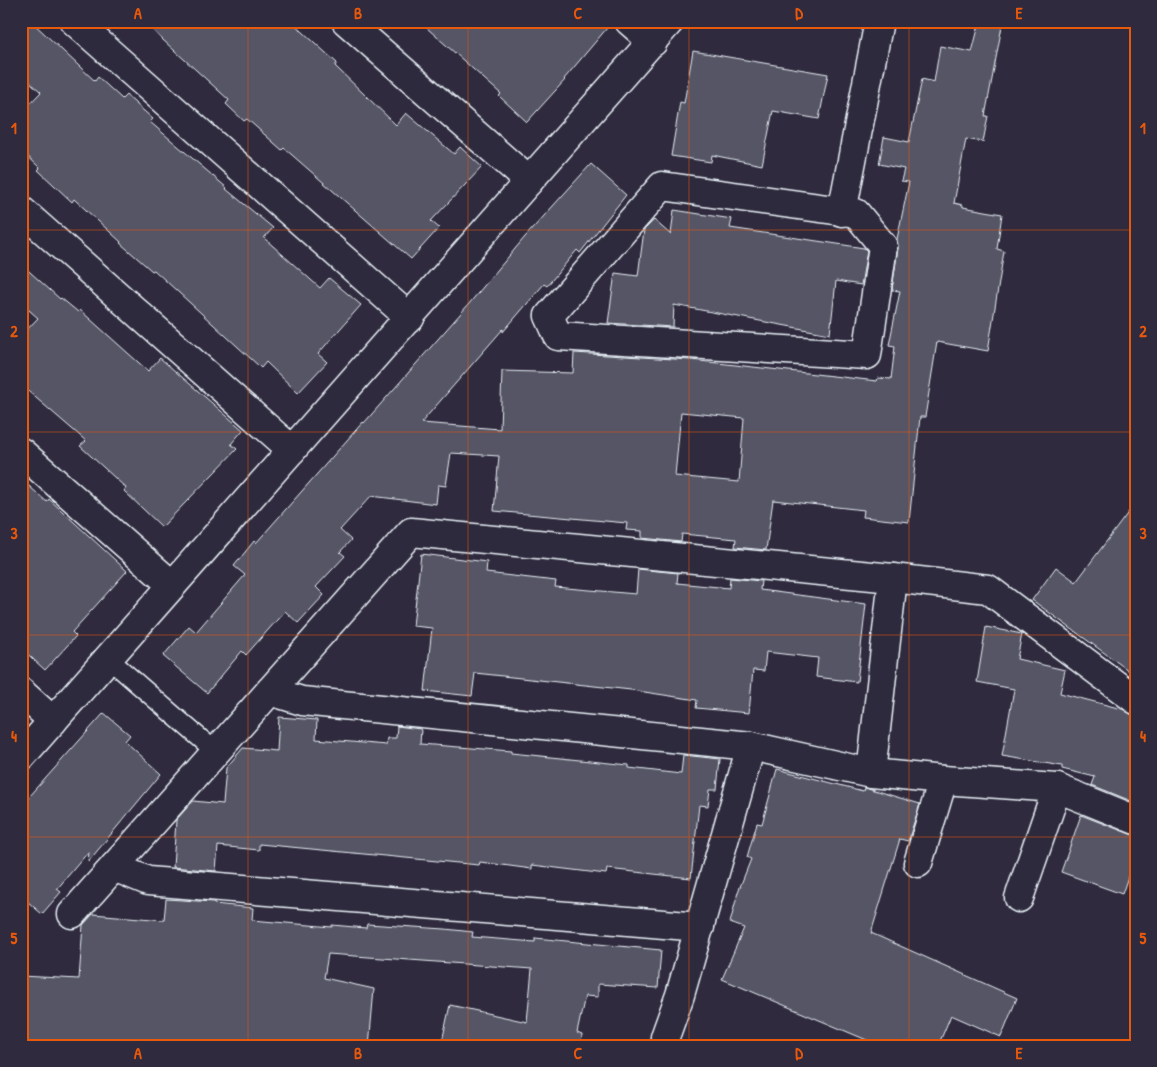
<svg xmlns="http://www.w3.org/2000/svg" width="1157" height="1067" viewBox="0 0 1157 1067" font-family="'Patrick Hand',sans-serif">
	<rect width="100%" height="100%" fill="#2f2a3d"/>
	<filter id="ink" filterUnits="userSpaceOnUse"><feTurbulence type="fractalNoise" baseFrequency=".02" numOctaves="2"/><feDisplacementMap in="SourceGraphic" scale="10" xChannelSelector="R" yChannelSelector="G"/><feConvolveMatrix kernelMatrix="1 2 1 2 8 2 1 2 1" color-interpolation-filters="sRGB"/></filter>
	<g filter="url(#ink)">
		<g fill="#575565" stroke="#e8f1f8" fill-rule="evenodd">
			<polygon points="21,21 31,21 95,81 98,77 122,99 126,95 153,119 150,122 227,188 226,189 273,228 264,238 320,288 329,278 361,305 318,354 327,362 298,393 266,362 261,368 154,270 152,271 120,243 121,242 74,199 72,202 38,170 40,168 21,150 21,113 41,92 21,74"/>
			<polygon points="142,21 291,21 337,63 335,66 396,125 406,113 454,154 460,147 482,167 431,221 439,228 411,259 284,148 282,150 247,119 244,121 226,104 229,100"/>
			<polygon points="419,21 613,21 564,79 565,80 527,122 499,96 501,94"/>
			<path d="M980,21H1003L985,116H988L983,142L966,139L954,203L963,205V207L1002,214L997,249L1004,251L988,351L937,342L925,417H920L909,522L863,517L864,510L773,500L766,550L735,547L736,539L682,534L681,542L642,538V531L626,530L627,523L494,511L499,456L451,453L446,486L438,485L436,504L371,496L340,530L351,540L340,552L345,556L316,587L324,595L298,623L285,611L246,655L242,651L207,693L163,656L189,626L196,632L245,575L234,566L254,541L256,543L363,422L364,423L468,305L525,237L591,164L626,195L580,253L577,250L547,286L544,284L503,332V329L421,423L500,429L502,371L573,373L574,353L691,360L877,381L878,378L891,379L895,346L889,345L900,291L892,290L898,248L897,239L909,182L901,181L904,169L879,164L884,137L909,142L922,79L934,82L940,46L972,52ZM681,412L744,418L739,482L675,476Z"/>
			<polygon points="693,51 828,74 819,119 773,111 762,165 712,155 711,162 671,156 680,102 684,103"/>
			<polygon points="674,210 732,219 730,228 864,248 867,251 861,285 836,281 830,334 674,305 673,327 608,323 615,273 638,276 644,230 654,220 671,235"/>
			<polygon points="21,264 60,299 61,298 78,312 80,310 148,371 160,358 243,430 231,444 237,449 162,527 124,491 126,488 80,446 86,441 21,385 21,336 38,318 21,303"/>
			<polygon points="21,479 47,502 49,499 127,571 72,632 76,636 45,670 21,648"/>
			<polygon points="1136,502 1136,676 1032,600 1056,567 1076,582"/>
			<polygon points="421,554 487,562 486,573 556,581 555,587 636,594 638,569 678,573 677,583 729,588 730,578 761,581 760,590 866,604 857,682 816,677 818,658 766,652 764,671 753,670 749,713 696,708 697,700 631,690 475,673 472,696 425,691 432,628 413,626"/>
			<polygon points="986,627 1022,634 1017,659 1065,670 1060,693 1122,709 1136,715 1136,803 1092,785 1095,777 1062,769 1062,766 1002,756 1014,689 977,682"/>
			<polygon points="104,713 130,735 125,741 161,774 88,862 89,851 57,889 61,892 42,914 21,896 21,806"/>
			<polygon points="279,717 317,720 316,739 386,745 387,738 396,738 397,726 421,729 420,744 511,751 511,753 629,765 629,768 681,774 683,755 720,759 717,789 710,789 708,806 699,805 691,878 607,869 606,874 532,865 532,869 480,862 479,865 259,844 259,850 218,846 216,871 173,867 176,820 193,801 223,804 226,768 243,748 277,751"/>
			<polygon points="777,769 863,791 864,787 867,788 920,804 908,841 900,839 871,933 1017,998 1001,1037 951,1015 938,1046 881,1046 722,979 744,928 730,923 738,892 751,859 747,857 757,823 762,824"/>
			<polygon points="1081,815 1130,834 1136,835 1136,873 1130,871 1122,894 1061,872"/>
			<polygon points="166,899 214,902 214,904 253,908 252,920 332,927 332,925 366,928 367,924 445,929 473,932 472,937 535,942 535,938 661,950 658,988 598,984 598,997 585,996 577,1033 582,1035 581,1046 441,1046 450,1005 527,1022 532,969 328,954 324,978 374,989 369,1046 62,1046 21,1043 21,976 79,979 83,925 93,914 164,920"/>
		</g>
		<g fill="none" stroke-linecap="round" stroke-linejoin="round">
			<defs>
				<polyline id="service" points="109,659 216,752"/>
				<g id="minor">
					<polyline points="74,21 410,318"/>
					<polyline points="346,21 529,181"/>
					<polyline points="629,21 653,42"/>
					<polygon points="662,186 856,213 883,246 867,355 558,336 549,316"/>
					<polyline points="21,210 292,450"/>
					<polyline points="842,212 879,21"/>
					<polyline points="21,452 172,585"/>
					<polyline points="270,691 302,701 751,746 871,773 943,780 1057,788 1136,820"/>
					<polyline points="21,692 53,721"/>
					<polyline points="871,773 893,578"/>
					<polyline points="918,863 943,780"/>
					<polyline points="114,867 148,881 700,927"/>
					<polyline points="1019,898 1057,788"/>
					<polyline points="72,914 411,532 893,578 988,589 1136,700"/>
					<polyline points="665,1037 680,995 751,746"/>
				</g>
				<polyline id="tertiary" points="21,757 670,21"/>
			</defs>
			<use href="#service" stroke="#e8f1f8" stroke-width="21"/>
			<use href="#minor" stroke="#e8f1f8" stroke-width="31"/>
			<use href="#tertiary" stroke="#e8f1f8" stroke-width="31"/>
			<use href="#service" stroke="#2f2a3d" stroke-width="18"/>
			<use href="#minor" stroke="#2f2a3d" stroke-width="28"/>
			<use href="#tertiary" stroke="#2f2a3d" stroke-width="28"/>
		</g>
	</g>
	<path fill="none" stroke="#e8590c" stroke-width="1" stroke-opacity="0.55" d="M248,21V1046M468,21V1046M689,21V1046M909,21V1046M21,230H1136M21,432H1136M21,635H1136M21,837H1136"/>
	<rect width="1157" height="1067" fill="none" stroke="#2f2a3d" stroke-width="55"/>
	<rect x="28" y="28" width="1102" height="1012" fill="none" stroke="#e8590c" stroke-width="2"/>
	<g font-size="16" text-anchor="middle" font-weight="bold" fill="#e8590c">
		<text x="138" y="19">A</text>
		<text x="358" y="19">B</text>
		<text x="578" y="19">C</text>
		<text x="799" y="19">D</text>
		<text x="1019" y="19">E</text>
		<text x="14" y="134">1</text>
		<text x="1143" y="134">1</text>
		<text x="14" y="337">2</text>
		<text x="1143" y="337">2</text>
		<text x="14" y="539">3</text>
		<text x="1143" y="539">3</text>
		<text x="14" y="742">4</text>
		<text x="1143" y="742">4</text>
		<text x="14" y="944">5</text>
		<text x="1143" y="944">5</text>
		<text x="138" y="1059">A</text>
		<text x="358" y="1059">B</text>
		<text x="578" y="1059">C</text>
		<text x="799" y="1059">D</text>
		<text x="1019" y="1059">E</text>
	</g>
</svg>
